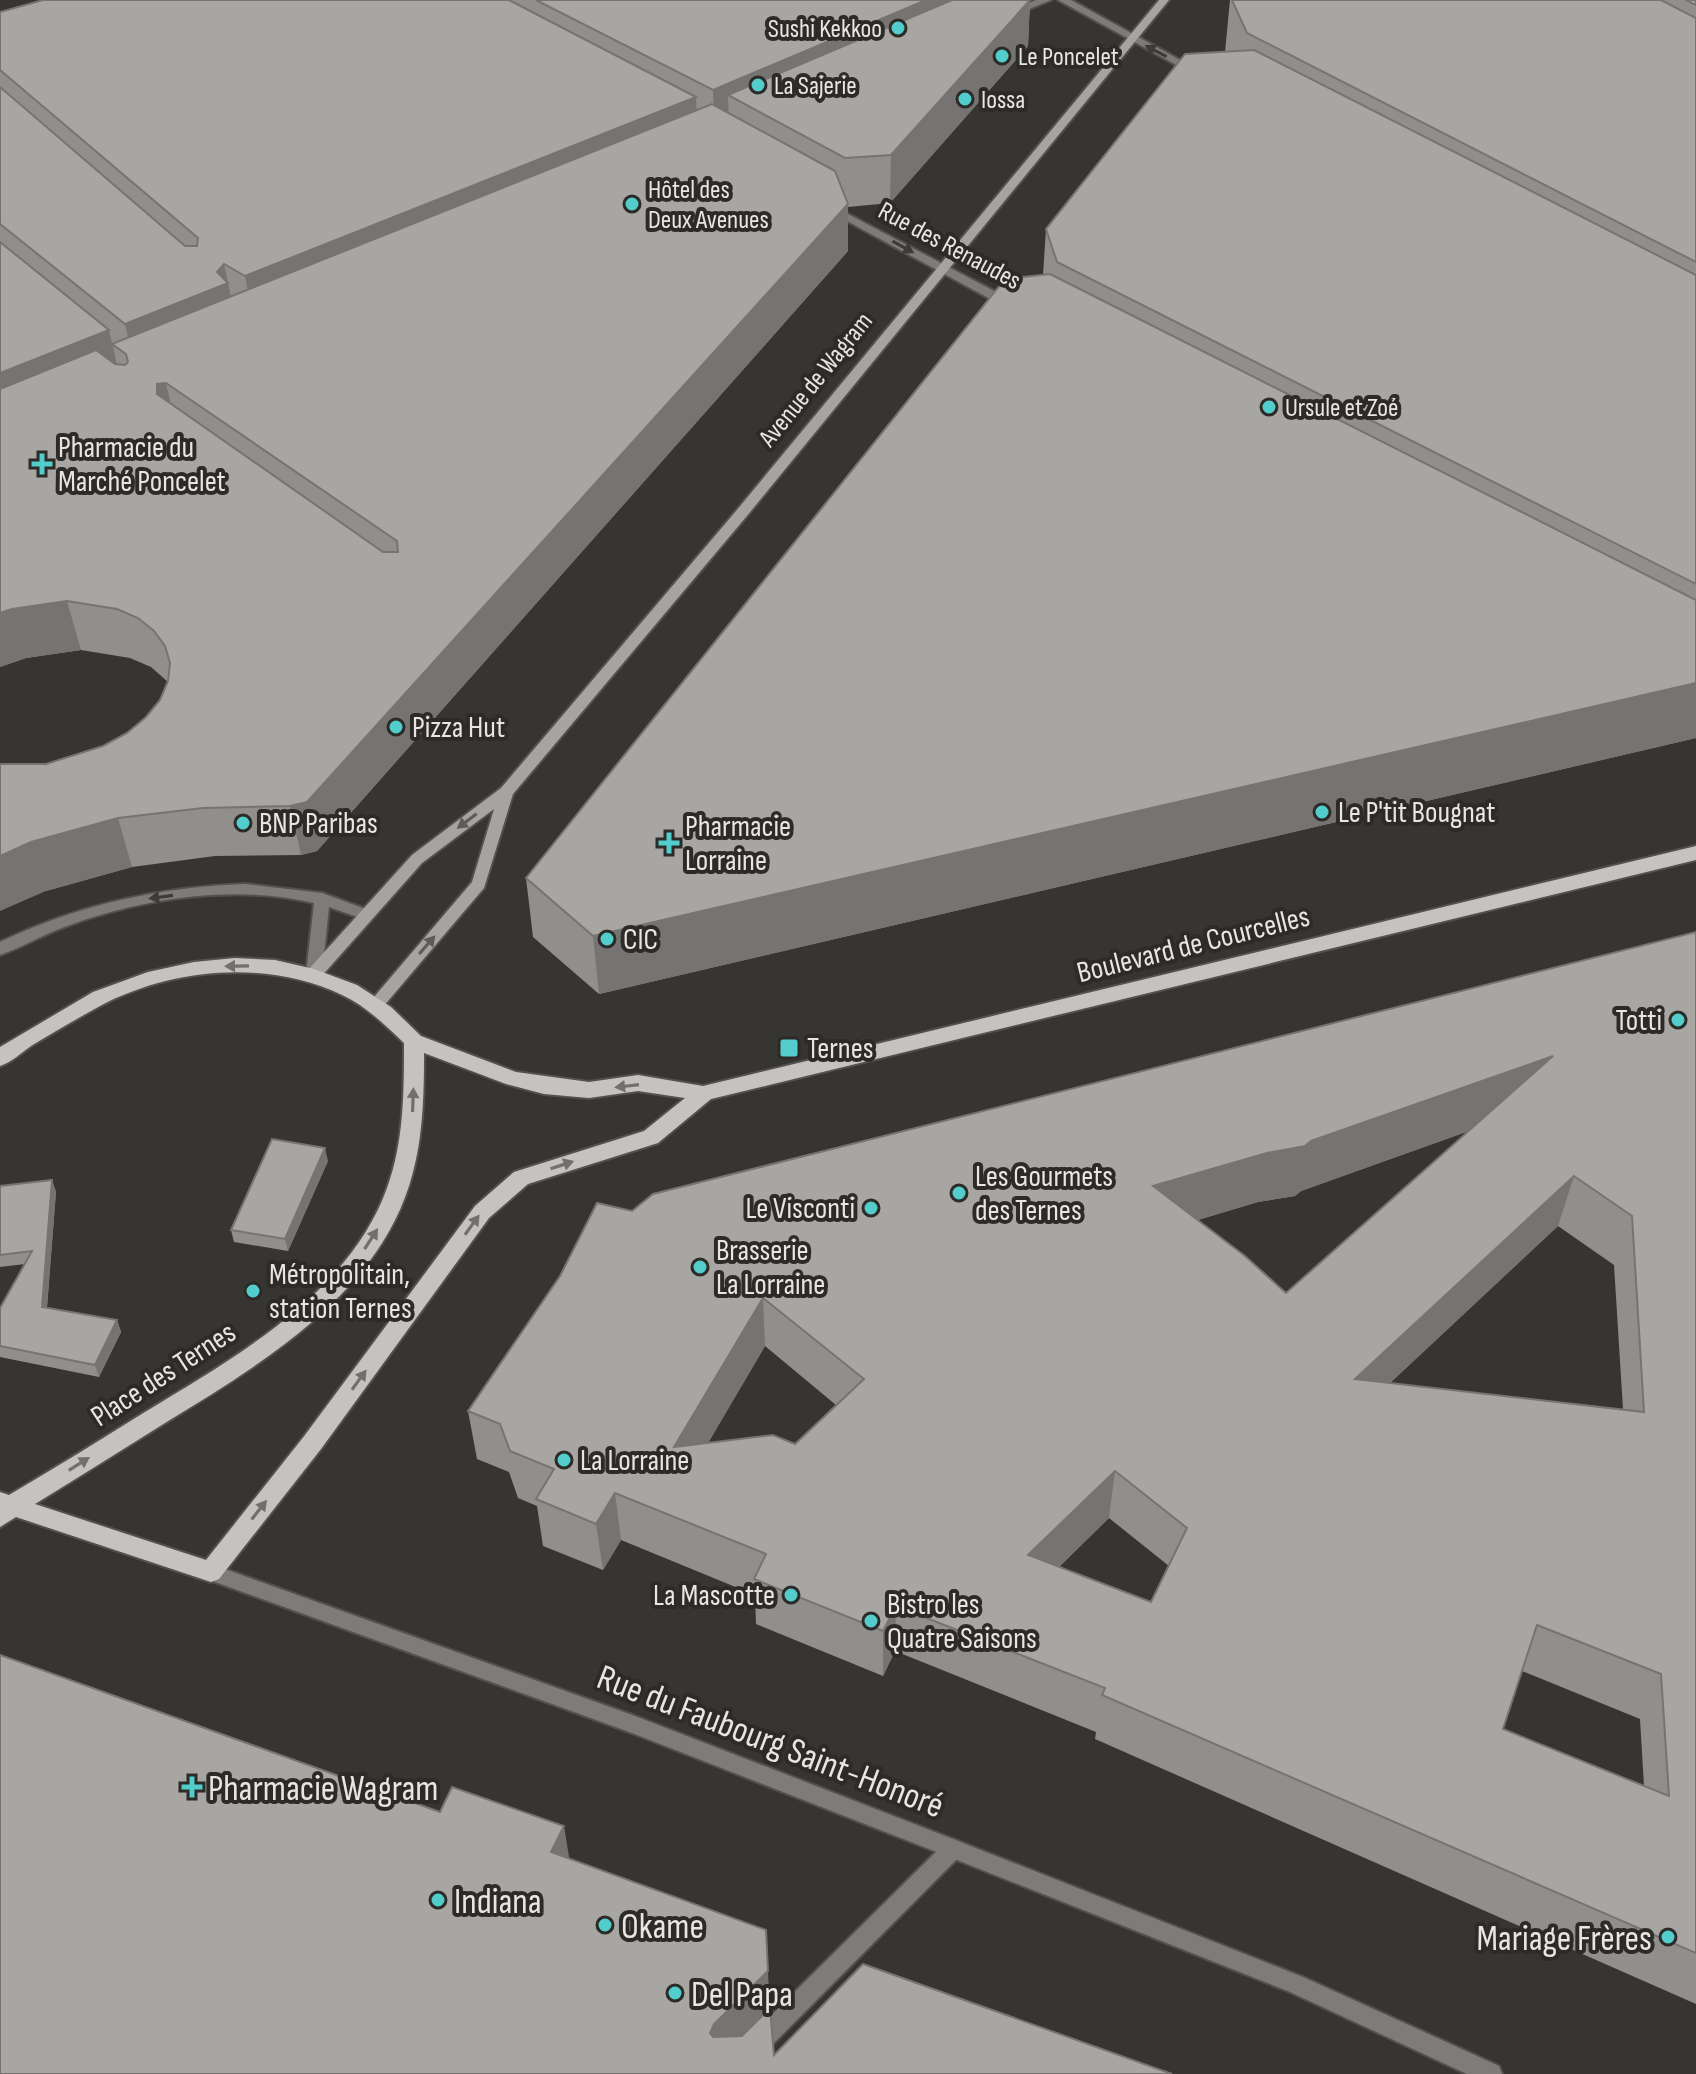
<svg xmlns="http://www.w3.org/2000/svg" width="1696" height="2074" viewBox="0 0 1696 2074" font-family="'Sofia Sans Condensed',sans-serif">
	<rect width="100%" height="100%" fill="#373532"/>
	<g fill="none" stroke-linecap="round" stroke-linejoin="round">
		<defs>
			<g id="service">
				<path d="M245,884L322,893L371,911L374,915L366,920L329,907L322,974L314,980L306,974L314,903C235,884 143,898 67,926C44,934 23,947 0,955V942C77,905 159,887 245,884Z"/>
				<polygon points="953,1839 960,1842 963,1849 960,1856 743,2074 717,2074 720,2066 946,1842"/>
			</g>
			<g id="minor">
				<polygon points="1036,0 1051,0 1017,14 1008,12"/>
				<polygon points="1058,0 1071,0 1200,71 1191,73"/>
				<polygon points="829,204 1013,301 1015,304 1009,308 1005,307 825,209 825,205"/>
			</g>
			<polygon id="tertiary" points="211,1564 635,1716 953,1839 1303,1977 1499,2066 1502,2074 1467,2074 1290,1992 947,1856 632,1733 204,1578 202,1572 204,1566"/>
			<polygon id="secondary" points="1159,0 1169,0 746,517 513,794 484,888 382,1008 370,1008 368,1004 472,882 494,809 422,863 320,978 308,978 306,974 308,970 412,855 501,788 736,511"/>
			<path id="primary" d="M1696,846V860L711,1099L658,1143L528,1184L489,1218L321,1449L219,1579L211,1582L16,1517L0,1527V1492L9,1495C55,1468 100,1440 145,1412C235,1357 349,1294 387,1188C404,1142 404,1092 404,1043C385,1025 366,1006 342,995C268,959 171,968 100,1006C76,1019 53,1033 31,1046C21,1053 12,1062 0,1066V1047L93,992L148,972L194,962L235,958L275,960L314,969L357,985L391,1007L421,1036L516,1072L589,1082L638,1075L703,1086ZM424,1053L506,1084L544,1094L589,1098L638,1091L685,1098L644,1131L514,1172L475,1206L305,1435L206,1560L35,1504C79,1477 122,1450 165,1423C259,1365 373,1298 409,1186C423,1143 424,1098 424,1053Z"/>
		</defs>
		<use href="#service" stroke="#53514e" stroke-width="4"/>
		<use href="#minor" stroke="#53514e" stroke-width="4"/>
		<use href="#tertiary" stroke="#53514e" stroke-width="4"/>
		<use href="#secondary" stroke="#53514e" stroke-width="4"/>
		<use href="#primary" stroke="#53514e" stroke-width="4"/>
		<use href="#service" fill="#7e7c7b" fill-rule="evenodd"/>
		<use href="#minor" fill="#7e7c7b" fill-rule="evenodd"/>
		<use href="#tertiary" fill="#7e7c7b" fill-rule="evenodd"/>
		<use href="#secondary" fill="#a7a3a3" fill-rule="evenodd"/>
		<use href="#primary" fill="#c6c2c1" fill-rule="evenodd"/>
	</g>
	<g fill="#908f8c" fill-rule="evenodd">
		<polygon points="43,0 1030,0 1028,46 890,203 848,207 848,251 317,851 301,855 215,856 132,867 46,891 46,764 103,746 127,733 146,717 160,700 168,682 151,667 130,658 81,650 26,658 0,667 0,12"/>
		<polygon points="1230,0 1696,0 1696,738 599,994 533,937 526,878 1043,275 1046,229 1225,52"/>
		<path d="M1696,932V2004L1095,1739L1096,1732L895,1651L883,1676L756,1624L755,1595L621,1540L603,1570L543,1546L537,1506L518,1498L509,1472L477,1459L468,1411L632,1211ZM1469,1131L1286,1293L1198,1220L1258,1202L1295,1196L1301,1191ZM1558,1226L1614,1265L1623,1409L1390,1383ZM765,1346L836,1405L795,1444L708,1443ZM1109,1518L1169,1566L1151,1602L1059,1567ZM1522,1671L1640,1719L1644,1786L1503,1729Z"/>
		<polygon points="328,1161 288,1251 234,1242 231,1230"/>
		<polygon points="52,1180 56,1192 47,1308 117,1320 121,1332 99,1377 0,1357 0,1308 25,1264 0,1267 0,1186"/>
	</g>
	<g fill="#767472">
		<polygon points="926,0 1000,0 728,95 729,130 715,136 713,90"/>
		<polygon points="1030,0 1028,46 890,203 891,155"/>
		<polygon points="696,97 698,143 254,324 245,276"/>
		<polygon points="848,204 848,251 317,851 301,855 290,806"/>
		<polygon points="224,264 238,330 136,372 125,324 217,272"/>
		<polygon points="109,330 120,378 0,427 0,373"/>
		<polygon points="166,383 177,431 157,394 157,384"/>
		<polygon points="67,601 81,650 26,658 0,667 0,613 12,609"/>
		<polygon points="1696,683 1696,738 599,994 593,936"/>
		<polygon points="118,818 132,867 46,891 0,911 0,856 31,842"/>
		<polygon points="1553,1056 1538,1106 1301,1191 1295,1196 1258,1202 1146,1235 1153,1186 1311,1141"/>
		<polygon points="325,1148 328,1161 288,1251 285,1239"/>
		<polygon points="1574,1176 1558,1226 1343,1427 1355,1379"/>
		<polygon points="52,1180 56,1192 46,1318 42,1307"/>
		<polygon points="763,1298 765,1346 678,1494 674,1447"/>
		<polygon points="117,1320 121,1332 99,1377 95,1365"/>
		<polygon points="1115,1471 1109,1518 1024,1601 1028,1555"/>
		<polygon points="615,1493 621,1540 603,1570 596,1524"/>
		<polygon points="896,1606 895,1651 883,1676 883,1631"/>
		<polygon points="564,1826 571,1869 551,1852"/>
		<polygon points="768,1971 770,2012 718,2064 710,2033 714,2024"/>
	</g>
	<g fill="#a8a6a3" stroke="#767472" stroke-width="2" fill-rule="evenodd">
		<polygon points="43,0 509,0 696,97 245,276 224,264 217,272 228,283 125,324 0,224 0,87 185,246 197,246 198,238 0,70 0,12"/>
		<polygon points="536,0 926,0 713,90"/>
		<polygon points="952,0 1030,0 891,155 845,158 728,95"/>
		<polygon points="1232,0 1661,0 1696,18 1696,262 1247,33"/>
		<polygon points="1686,0 1696,0 1696,5"/>
		<polygon points="1254,50 1696,275 1696,584 1057,262 1046,229 1185,54"/>
		<path d="M712,104L835,171L848,204L307,802L290,806L203,808L118,818L31,842L0,856V764H46L103,746L127,733L146,717L160,700L168,681L170,663L165,646L154,631L138,618L117,609L67,601L12,609L0,613V389L96,350L115,364L125,365L128,362L126,354L112,344ZM166,383L397,541L398,552H383L157,394V384Z"/>
		<polygon points="0,242 109,330 0,373"/>
		<polygon points="1050,274 1696,600 1696,683 593,936 526,878 1005,279"/>
		<path d="M1696,932V1953L1102,1695L1105,1688L896,1606L883,1631L754,1579L766,1554L615,1493L596,1524L536,1499L554,1469L510,1451L500,1424L468,1411L560,1276L597,1203L632,1211L653,1194ZM1553,1056L1286,1293L1245,1256L1153,1186L1267,1153L1305,1146L1311,1141ZM1574,1176L1632,1216L1644,1412L1355,1379ZM763,1298L864,1379L795,1444L773,1435L674,1447ZM1115,1471L1187,1528L1151,1602L1028,1555ZM1537,1625L1661,1674L1669,1796L1503,1729Z"/>
		<polygon points="272,1139 325,1148 285,1239 231,1230"/>
		<polygon points="52,1180 42,1307 117,1320 95,1365 0,1346 0,1308 32,1251 0,1255 0,1186"/>
		<polygon points="0,1655 440,1812 452,1787 564,1826 551,1852 766,1930 768,1971 714,2024 710,2033 713,2037 742,2036 770,2008 774,2055 863,1964 1172,2074 0,2074"/>
	</g>
	<defs><path id="oneway-solid" d="M-6-.8H1V-3.2L6.5 0L1 3.2V.8H-6Z" transform="scale(2)"/></defs>
	<g fill="#3d3b39">
		<use href="#oneway-solid" transform="translate(1156 51) rotate(-152)"/>
		<use href="#oneway-solid" transform="translate(903 247) rotate(29)"/>
		<use href="#oneway-solid" transform="translate(161 897) rotate(172)"/>
	</g>
	<g fill="#5e5b59">
		<use href="#oneway-solid" transform="translate(467 821) rotate(143)"/>
		<use href="#oneway-solid" transform="translate(427 945) rotate(-49)"/>
	</g>
	<g fill="#726f6d">
		<use href="#oneway-solid" transform="translate(237 966) rotate(179)"/>
		<use href="#oneway-solid" transform="translate(627 1086) rotate(173)"/>
		<use href="#oneway-solid" transform="translate(413 1100) rotate(-88)"/>
		<use href="#oneway-solid" transform="translate(562 1165) rotate(-18)"/>
		<use href="#oneway-solid" transform="translate(472 1225) rotate(-54)"/>
		<use href="#oneway-solid" transform="translate(371 1239) rotate(-57)"/>
		<use href="#oneway-solid" transform="translate(359 1380) rotate(-54)"/>
		<use href="#oneway-solid" transform="translate(79 1464) rotate(-32)"/>
		<use href="#oneway-solid" transform="translate(259 1510) rotate(-52)"/>
	</g>
	<g fill="#52cdcc" stroke="#2d2b28" stroke-width="3">
		<circle cx="898" cy="28" r="8"/>
		<circle cx="1002" cy="56" r="8"/>
		<circle cx="758" cy="85" r="8"/>
		<circle cx="965" cy="99" r="8"/>
		<circle cx="632" cy="204" r="8"/>
		<circle cx="1269" cy="407" r="8"/>
		<path d="M38 452h8v8h8v8h-8v8h-8v-8h-8v-8h8z"/>
		<circle cx="396" cy="727" r="8"/>
		<circle cx="1322" cy="812" r="8"/>
		<circle cx="243" cy="823" r="8"/>
		<path d="M665 831h8v8h8v8h-8v8h-8v-8h-8v-8h8z"/>
		<circle cx="607" cy="939" r="8"/>
		<circle cx="1678" cy="1020" r="8"/>
		<rect x="779" y="1038" width="20" height="20" rx="4"/>
		<circle cx="959" cy="1193" r="8"/>
		<circle cx="871" cy="1208" r="8"/>
		<circle cx="700" cy="1267" r="8"/>
		<circle cx="253" cy="1291" r="8"/>
		<circle cx="564" cy="1460" r="8"/>
		<circle cx="791" cy="1595" r="8"/>
		<circle cx="871" cy="1621" r="8"/>
		<path d="M188 1775h8v8h8v8h-8v8h-8v-8h-8v-8h8z"/>
		<circle cx="438" cy="1900" r="8"/>
		<circle cx="605" cy="1925" r="8"/>
		<circle cx="1668" cy="1937" r="8"/>
		<circle cx="675" cy="1993" r="8"/>
	</g>
	<g text-anchor="middle" stroke-width="8" stroke-linejoin="round" paint-order="stroke">
		<g font-size="26" fill="#e7e6e4" stroke="#2d2b28" text-anchor="start">
			<text x="882" y="37" text-anchor="end">Sushi Kekkoo</text>
			<text x="1018" y="65">Le Poncelet</text>
			<text x="774" y="94">La Sajerie</text>
			<text x="981" y="108">Iossa</text>
			<text x="648" y="198">Hôtel des<tspan x="648" dy="30">Deux Avenues</tspan></text>
			<text x="1285" y="416">Ursule et Zoé</text>
		</g>
		<g font-size="26" fill="#e7e6e4" stroke="#2d2b28">
			<text transform="translate(950 245) rotate(28)" y="9">Rue des Renaudes</text>
			<text transform="translate(815 379) rotate(-51)" y="9">Avenue de Wagram</text>
		</g>
		<g font-size="30" fill="#e7e6e4" stroke="#2d2b28" text-anchor="start">
			<text x="58" y="457">Pharmacie du<tspan x="58" dy="34">Marché Poncelet</tspan></text>
			<text x="412" y="737">Pizza Hut</text>
			<text x="1338" y="822">Le P'tit Bougnat</text>
			<text x="259" y="833">BNP Paribas</text>
			<text x="685" y="836">Pharmacie<tspan x="685" dy="34">Lorraine</tspan></text>
			<text x="623" y="949">CIC</text>
			<text x="1662" y="1030" text-anchor="end">Totti</text>
			<text x="807" y="1058">Ternes</text>
			<text x="975" y="1186">Les Gourmets<tspan x="975" dy="34">des Ternes</tspan></text>
			<text x="855" y="1218" text-anchor="end">Le Visconti</text>
			<text x="716" y="1260">Brasserie<tspan x="716" dy="34">La Lorraine</tspan></text>
			<text x="269" y="1284">Métropolitain,<tspan x="269" dy="34">station Ternes</tspan></text>
			<text x="580" y="1470">La Lorraine</text>
			<text x="775" y="1605" text-anchor="end">La Mascotte</text>
			<text x="887" y="1614">Bistro les<tspan x="887" dy="34">Quatre Saisons</tspan></text>
		</g>
		<g font-size="30" fill="#e7e6e4" stroke="#2d2b28">
			<text transform="translate(1193 944) rotate(-14)" y="10">Boulevard de Courcelles</text>
			<text transform="translate(163 1374) rotate(-33)" y="10">Place des Ternes</text>
		</g>
		<g font-size="36" fill="#e7e6e4" stroke="#2d2b28">
			<text transform="translate(771 1740) rotate(21)" y="13">Rue du Faubourg Saint-Honoré</text>
		</g>
		<g font-size="36" fill="#e7e6e4" stroke="#2d2b28" text-anchor="start">
			<text x="208" y="1800">Pharmacie Wagram</text>
			<text x="454" y="1913">Indiana</text>
			<text x="621" y="1938">Okame</text>
			<text x="1652" y="1950" text-anchor="end">Mariage Frères</text>
			<text x="691" y="2006">Del Papa</text>
		</g>
	</g>
</svg>
